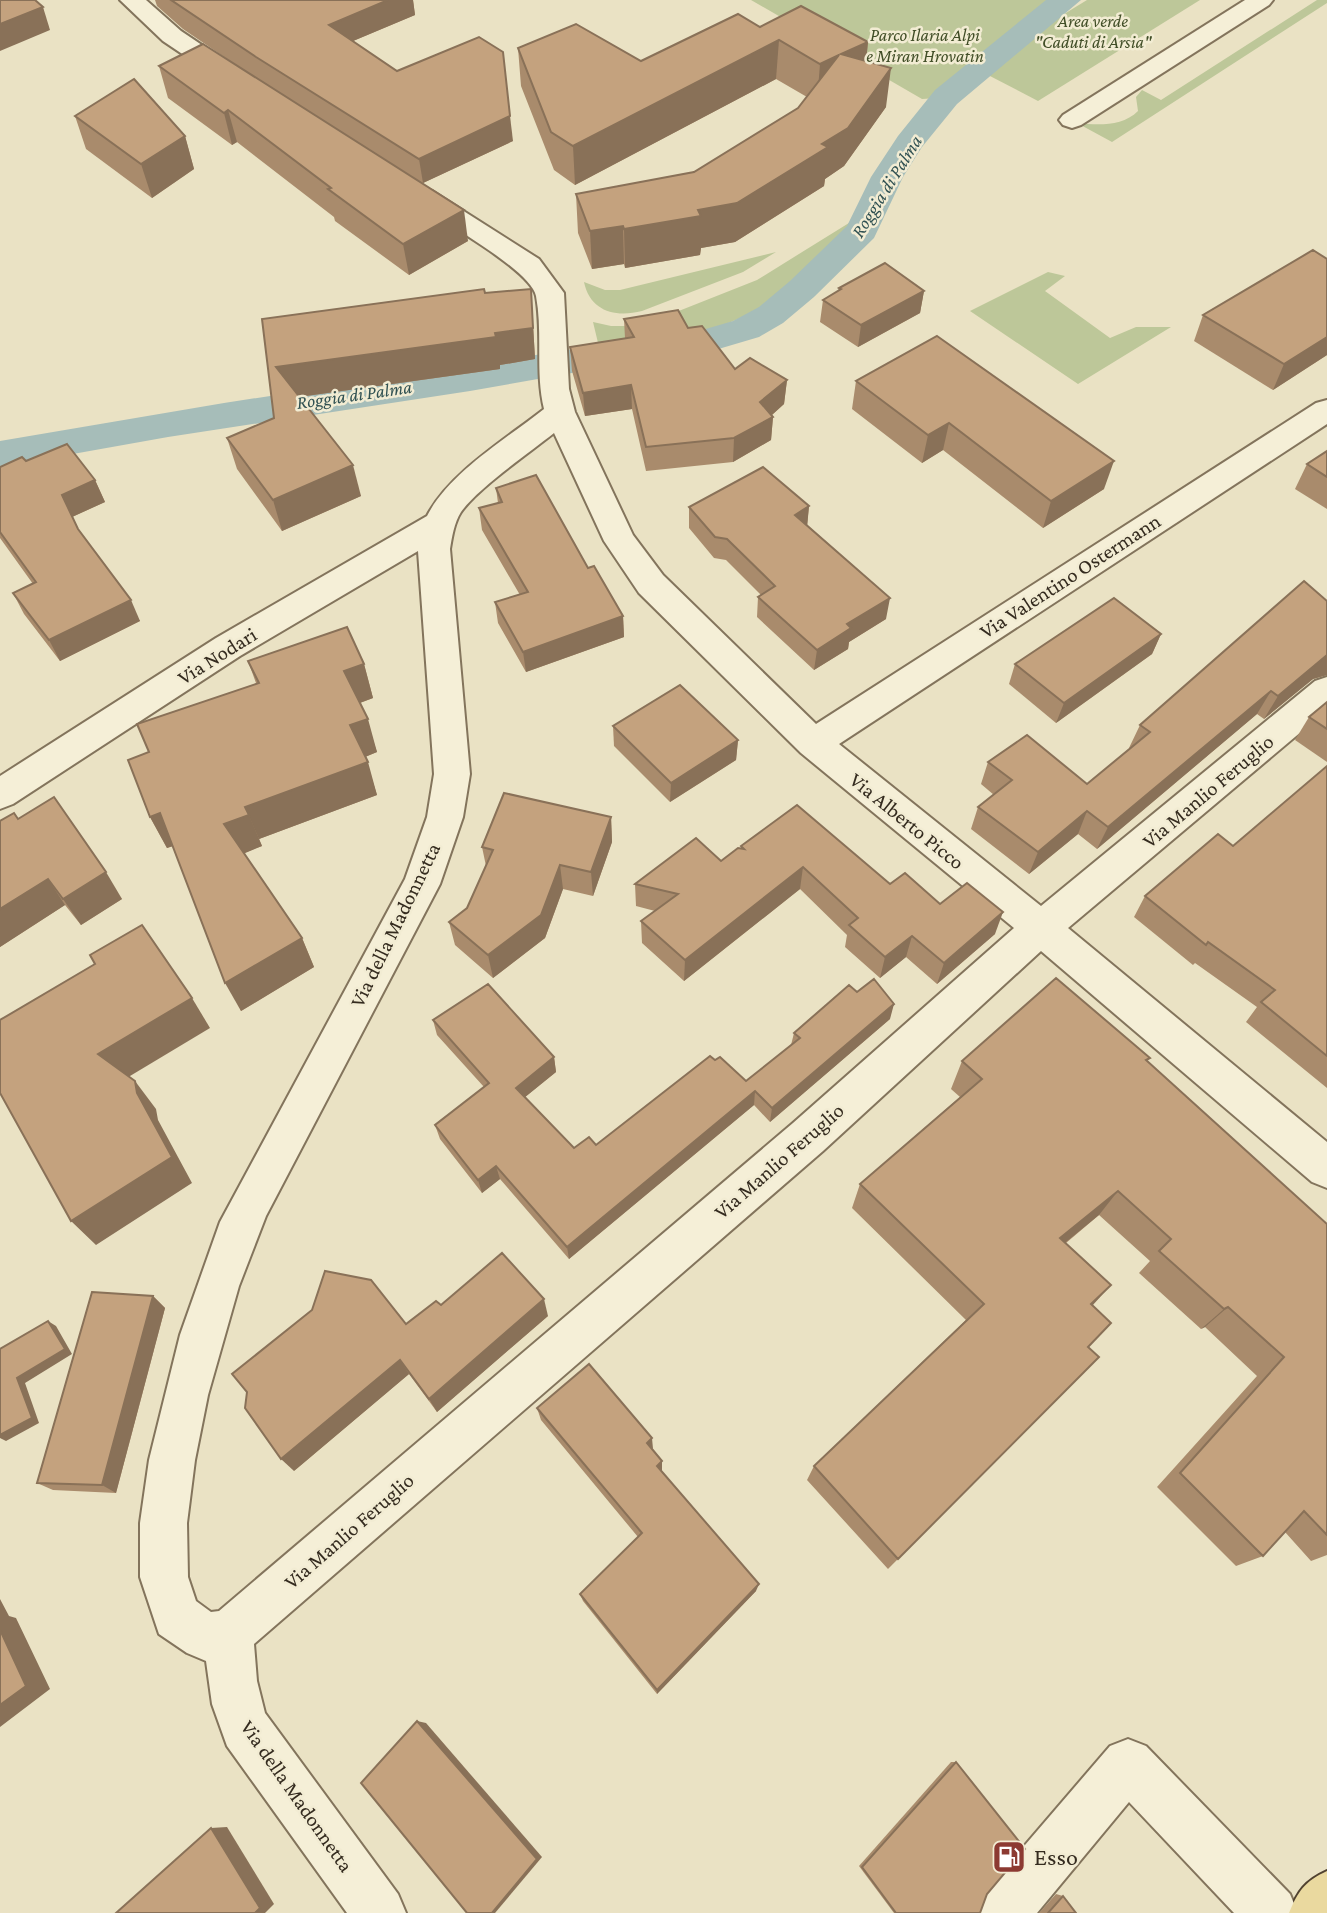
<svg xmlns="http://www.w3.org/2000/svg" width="1327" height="1913" viewBox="0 0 1327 1913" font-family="'Crimson Pro',serif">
	<rect width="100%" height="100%" fill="#eae2c4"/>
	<g fill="#bdc799">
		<polygon points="751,0 1058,0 1006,38 937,98 922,99"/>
		<polygon points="1087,0 1200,0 1038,101 988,75 1056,19"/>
		<path d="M1317,0H1327V3L1112,142L1077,123C1097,125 1122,127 1138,111L1136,97L1142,90L1161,100Z"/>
		<polygon points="857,218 775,303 710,331 678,335 656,320 757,280"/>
		<path d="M776,252L743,272L642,311C615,318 590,311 584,282L605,290H620Z"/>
		<polygon points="1048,272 1065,276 1045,291 1110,338 1136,327 1171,327 1078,384 970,311"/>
		<polygon points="593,322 611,326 634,326 652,339 599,347"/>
	</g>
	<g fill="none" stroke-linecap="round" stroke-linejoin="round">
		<g fill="#a6bdb9" fill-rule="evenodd">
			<polygon points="1046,0 1081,0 957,104 922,147 903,177 874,238 814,297 783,323 759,337 688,358 675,354 670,346 675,338 733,321 759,307 790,281 847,226 871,177 898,136 935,90"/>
			<polygon points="627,341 640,345 645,353 640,361 470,391 168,437 0,467 0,441 224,403"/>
		</g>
		<defs>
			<g id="minor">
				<polygon points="120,0 146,0 181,31 245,74 248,79 245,84 236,86 227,84 163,41"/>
				<polygon points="1245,0 1273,0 1269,5 1081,125 1072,128 1063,125 1059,120 1063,115"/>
				<path d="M423,189L432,191L539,259L564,293L569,389L575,412L633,535L663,575L816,724L1316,403L1327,400V424L839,744L1041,906L1315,681L1327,677V710L1068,928L1327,1142V1188L1312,1182L1041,951L823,1151L254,1644L257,1681L265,1713L398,1894L406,1913H347L227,1746L212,1704L206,1661L187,1653L159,1634L140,1577V1523L149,1460L180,1335L220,1222L405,879L427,817L434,774L418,551L240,656L13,804L0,809V776L216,638L427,516C449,473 506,439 544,409C535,372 543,333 536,296C531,270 439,219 414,203L410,197L414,191ZM554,433L604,541L639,593L801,753L1014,928L793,1123L219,1611L211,1612L196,1601L188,1577L187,1523L195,1460L208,1395L239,1286L266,1216L440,884L463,817L470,774L450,549C452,537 454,523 461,512C478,488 529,453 554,433Z"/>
				<polygon points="1128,1739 1146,1746 1290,1894 1298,1913 1234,1913 1129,1802 1037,1913 975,1913 983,1894 1110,1746"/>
			</g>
			<path id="major" d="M1327,1871V1913H1289C1298,1891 1305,1881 1327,1871Z"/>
		</defs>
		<use href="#minor" stroke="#83745c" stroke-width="4"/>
		<use href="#major" stroke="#514230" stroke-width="4"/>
		<use href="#minor" fill="#f5efd7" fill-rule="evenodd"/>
		<use href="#major" fill="#ead99f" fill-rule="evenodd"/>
	</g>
	<g fill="#a98b6c">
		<polygon points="155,0 413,0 415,15 353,41 397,71 513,141 423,183 468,241 409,275 335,221 334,217 237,142 232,145 168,98 159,66 239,67 183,29 157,6"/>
		<polygon points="760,27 868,42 866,61 886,107 844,166 825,179 824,186 735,242 701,248 700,255 625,268 624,264 592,269 578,233 576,194 694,172 798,108 807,97 776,79 575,185 554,170 521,86 518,48 641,61"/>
		<polygon points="75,116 185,136 194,169 152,198 86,149"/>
		<polygon points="839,288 924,291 920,313 858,347 820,322 823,300 838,291"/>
		<polygon points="531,289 535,359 500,365 500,369 299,397 361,496 282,531 237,469 227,438 274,418 262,319 485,293"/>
		<polygon points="1203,315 1327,355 1273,390 1194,341"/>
		<polygon points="624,319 688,328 735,369 787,380 784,404 772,415 773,417 771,440 733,462 646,471 632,409 585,416 572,371 570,347 625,338"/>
		<polygon points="856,381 1104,489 1043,528 943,450 922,463 852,409"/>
		<polygon points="1327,451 1327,509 1295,489 1307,464"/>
		<polygon points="26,461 95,480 105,502 72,517 78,529 140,621 60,661 24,614 13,593 33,584 0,538 0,467"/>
		<polygon points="496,488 588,568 623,616 624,637 526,672 498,623 495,602 520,595 482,530 479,508 498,503"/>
		<polygon points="809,506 807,525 886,619 849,642 848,649 814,670 757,617 758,597 761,595 726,560 714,558 689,528 689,507"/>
		<polygon points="1327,601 1327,675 1313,679 1264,719 1257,714 1097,849 1078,834 1029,874 971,829 978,807 994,795 981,784 988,762 1087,784 1130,749 1129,748 1140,725"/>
		<polygon points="1161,634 1152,654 1056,723 1009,684 1015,664"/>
		<polygon points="248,661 364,664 373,698 360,703 377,752 365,757 377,795 259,839 262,846 244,853 302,938 314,967 241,1011 173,846 167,848 150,817 149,752 256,683"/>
		<polygon points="1327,702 1327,762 1295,740 1309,717"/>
		<polygon points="613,726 738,740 736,760 670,802 614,746"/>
		<polygon points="1327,766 1327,1088 1246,1022 1257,1007 1195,963 1193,965 1134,917 1145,896 1233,846"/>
		<polygon points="611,817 612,842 593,896 563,889 545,938 493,978 455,945 449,922 467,908 486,866 482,847"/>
		<polygon points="18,819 122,899 81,925 65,905 0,947 0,821"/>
		<polygon points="741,846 890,884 940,904 995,934 937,984 906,957 880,978 845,947 847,935 800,889 684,981 642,943 641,921 655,911 636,906 635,884 721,861 741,849"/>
		<polygon points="890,1019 770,1122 754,1105 569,1259 500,1179 482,1193 440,1139 435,1125 484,1087 437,1035 433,1020 554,1057 556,1072 525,1097 574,1148 596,1145 715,1060 746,1081 791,1045 794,1033"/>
		<polygon points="1150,1058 1147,1061 1327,1224 1327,1555 1311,1561 1285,1532 1263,1556 1236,1566 1157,1487 1257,1376 1205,1327 1201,1329 1139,1273 1150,1261 1099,1215 1066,1243 1093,1305 1088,1347 1099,1357 888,1569 807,1480 814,1466 966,1320 852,1208 860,1184 960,1097 951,1089 962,1061"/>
		<polygon points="153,1296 165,1308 116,1493 53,1490 37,1483"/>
		<polygon points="441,1305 548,1316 437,1412 409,1374 294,1471 406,1324"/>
		<polygon points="537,1408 653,1449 662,1472 756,1591 657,1694 583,1601 580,1594 638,1537 541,1420"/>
		<polygon points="951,1762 956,1762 987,1894 980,1913 894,1913 859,1866"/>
		<polygon points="1056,1894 1063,1896 1076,1913 1039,1913"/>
	</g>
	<g fill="#897158">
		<polygon points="388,0 413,0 415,15 334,49 329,25"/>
		<polygon points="43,7 50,30 0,51 0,24"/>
		<polygon points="779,40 776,79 575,185 573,146"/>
		<polygon points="868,42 864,81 841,54"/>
		<polygon points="839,55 817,102 820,64"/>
		<polygon points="891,68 886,107 844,166 825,179 824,186 735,242 701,248 700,255 625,268 624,229 698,210 822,144"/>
		<polygon points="228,110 237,142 232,145 224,113"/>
		<polygon points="510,116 513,141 423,183 419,159"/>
		<polygon points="185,136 194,169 152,198 141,164"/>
		<polygon points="464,210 468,241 409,275 403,244"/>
		<polygon points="623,226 624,264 592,269 590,231"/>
		<polygon points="531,289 535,359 500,365 500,369 284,399 276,367 495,333"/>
		<polygon points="924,291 920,313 858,347 861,325"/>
		<polygon points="1327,337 1327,355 1273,390 1284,364"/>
		<polygon points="787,380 784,404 764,422 773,417 771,440 733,462 734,438 760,402"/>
		<polygon points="631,385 632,409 585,416 583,393"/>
		<polygon points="949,423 943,450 922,463 928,435"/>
		<polygon points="1114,461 1104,489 1043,528 1051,501"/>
		<polygon points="353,465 361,496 282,531 273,500"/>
		<polygon points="95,480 105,502 72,517 62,495"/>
		<polygon points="809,506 807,528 795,515"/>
		<polygon points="890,598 886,619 849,642 848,649 814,670 817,650 847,624"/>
		<polygon points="131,600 140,621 60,661 49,640"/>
		<polygon points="623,616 624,637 526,672 523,652"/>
		<polygon points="1161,634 1152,654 1056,723 1064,703"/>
		<polygon points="1327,655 1327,675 1313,679 1264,719 1278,696"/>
		<polygon points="364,664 373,698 354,705 344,671"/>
		<polygon points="1271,691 1257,714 1097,849 1108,827"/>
		<polygon points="368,719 377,752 360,759 350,725"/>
		<polygon points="738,740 736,760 670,802 671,783"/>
		<polygon points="368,762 377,795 259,839 245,807"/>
		<polygon points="1087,811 1078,834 1029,874 1038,852"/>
		<polygon points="160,813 176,845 167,848 150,817"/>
		<polygon points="249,815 262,846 238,856 224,824"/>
		<polygon points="611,817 612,842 593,896 591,872"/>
		<polygon points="560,865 563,889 545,938 493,978 488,955"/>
		<polygon points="803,867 800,889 684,981 685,960"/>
		<polygon points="106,872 122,899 81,925 63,899"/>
		<polygon points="48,879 65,905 0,947 0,909"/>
		<polygon points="1003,912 995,934 937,984 944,963"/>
		<polygon points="912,936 906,957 880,978 885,957"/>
		<polygon points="302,938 314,967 241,1011 225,983"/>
		<polygon points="192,998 210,1028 120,1082 98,1054"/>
		<polygon points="894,1004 890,1019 770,1122 772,1108"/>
		<polygon points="554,1057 556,1072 519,1102 516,1088"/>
		<polygon points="135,1081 156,1109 158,1120 192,1183 96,1245 71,1221 137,1093"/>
		<polygon points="755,1091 754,1105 569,1259 567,1247"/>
		<polygon points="496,1166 500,1179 482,1193 478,1180"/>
		<polygon points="1118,1191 1099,1215 1044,1260 1060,1238"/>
		<polygon points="1111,1285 1092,1306 1091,1304"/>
		<polygon points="153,1296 165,1308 116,1493 102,1485"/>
		<polygon points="544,1299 548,1316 437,1412 429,1399"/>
		<polygon points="1228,1307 1205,1327 1201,1329 1224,1309"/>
		<polygon points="48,1321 56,1326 72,1354 25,1383 39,1423 6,1441 0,1438 0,1435 17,1378"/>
		<polygon points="400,1360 409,1374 294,1471 281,1459"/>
		<polygon points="652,1438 653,1449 647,1443"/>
		<polygon points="662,1461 662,1472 657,1466"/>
		<polygon points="759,1584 756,1591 657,1694 657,1690"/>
		<polygon points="0,1599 9,1616 16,1618 50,1689 0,1727"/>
		<polygon points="417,1721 426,1723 542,1857 495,1913 492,1913"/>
		<polygon points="227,1827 274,1904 265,1913 255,1913 211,1828"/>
	</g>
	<g fill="#c4a27e" stroke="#897158" stroke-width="2">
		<polygon points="0,0 35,0 43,7 0,24"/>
		<polygon points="171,0 388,0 329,25 397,71 479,37 503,52 510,116 419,159 256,57"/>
		<polygon points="801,6 868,42 841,54 891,68 848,128 822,144 828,147 737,203 698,210 701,216 624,229 623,226 590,231 576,194 694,172 798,108 839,55 820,64 779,40 573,146 551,132 518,48 576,24 641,61 738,14 760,27"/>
		<polygon points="203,44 464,210 403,244 328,189 331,188 228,110 224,113 159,66"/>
		<polygon points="134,79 185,136 141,164 75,116"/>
		<polygon points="1313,250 1327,259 1327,337 1284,364 1203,315"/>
		<polygon points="885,263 924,291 861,325 823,300 841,289 839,288"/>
		<polygon points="484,289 485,293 531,289 533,328 495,333 496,337 276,367 353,465 273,500 227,438 274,418 262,319"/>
		<polygon points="678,310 688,328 702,326 735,369 750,358 787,380 760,402 773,417 734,438 646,447 631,385 583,393 570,347 634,337 624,319"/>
		<polygon points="937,336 1114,461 1051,501 949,423 928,435 856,381"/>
		<polygon points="67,444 95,480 62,495 78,529 131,600 49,640 13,593 36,582 0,532 0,467 22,457 26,461"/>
		<polygon points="1327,451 1327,477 1307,464"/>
		<polygon points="763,467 809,506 795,515 890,598 847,624 851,628 817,650 758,597 775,586 727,539 715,537 689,507"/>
		<polygon points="536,475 588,568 594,566 623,616 523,652 495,602 528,592 479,508 502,502 496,488"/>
		<polygon points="1304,581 1327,601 1327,655 1278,696 1271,691 1108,827 1087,811 1038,852 978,807 1012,780 988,762 1027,735 1087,784 1150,732 1140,725"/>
		<polygon points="1114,598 1161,634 1064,703 1015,664"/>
		<polygon points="347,627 364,664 344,671 368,719 350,725 368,762 245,807 249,815 224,824 302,938 225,983 160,813 150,817 128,760 149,752 137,724 259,683 248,661"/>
		<polygon points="680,685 738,740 671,783 613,726"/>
		<polygon points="1327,702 1327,729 1309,717"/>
		<polygon points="1327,766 1327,1056 1261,1002 1275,990 1208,942 1206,945 1145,896 1218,834 1233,846"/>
		<polygon points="504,793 611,817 591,872 560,865 541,915 488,955 449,922 467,908 493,850 482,847"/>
		<polygon points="54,797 106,872 63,899 48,879 0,909 0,821 14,813 18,819"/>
		<polygon points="797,805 890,884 905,873 940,904 967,883 1003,912 944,963 912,936 885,957 849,925 858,918 803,867 685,960 641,921 678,894 635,884 696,838 721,861 738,848 744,849 741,846"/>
		<polygon points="142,925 192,998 98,1054 135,1081 137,1093 172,1157 71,1221 0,1093 0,1020 95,964 90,955"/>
		<polygon points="1056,978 1150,1058 1146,1060 1327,1224 1327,1535 1304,1511 1263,1556 1180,1473 1284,1357 1228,1307 1224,1309 1159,1251 1171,1239 1118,1191 1060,1238 1111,1285 1091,1304 1111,1323 1088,1347 1099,1357 898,1559 814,1466 984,1304 860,1184 982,1079 962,1061"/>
		<polygon points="874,979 894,1004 772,1108 755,1091 567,1247 496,1166 478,1180 435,1125 489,1083 433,1020 488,984 554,1057 516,1088 574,1148 589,1137 596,1145 710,1056 715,1060 720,1057 746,1081 800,1038 794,1033 849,985 857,992"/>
		<polygon points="502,1253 544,1299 429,1399 400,1360 281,1459 245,1408 247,1392 232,1374 312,1310 325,1271 371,1280 406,1324 436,1301 441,1305"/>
		<polygon points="92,1292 153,1296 102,1485 37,1483"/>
		<polygon points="48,1321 65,1349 17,1378 32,1418 0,1435 0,1349"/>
		<polygon points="589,1364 652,1438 647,1443 662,1461 657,1466 759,1584 657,1690 580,1594 642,1533 537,1408"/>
		<polygon points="0,1630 26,1686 0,1705"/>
		<polygon points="417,1721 537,1859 492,1913 467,1913 361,1783"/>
		<polygon points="956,1762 1025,1849 987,1894 980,1913 896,1913 862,1867"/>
		<polygon points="211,1828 260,1908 255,1913 116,1913"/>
		<polygon points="1063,1896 1076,1913 1048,1913"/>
	</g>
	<defs>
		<symbol id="fuel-square" viewBox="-11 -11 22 22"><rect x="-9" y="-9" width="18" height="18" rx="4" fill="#8c3a32" stroke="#f2ecd3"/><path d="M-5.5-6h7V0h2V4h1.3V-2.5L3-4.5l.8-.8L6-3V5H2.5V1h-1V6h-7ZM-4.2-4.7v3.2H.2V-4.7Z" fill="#fff"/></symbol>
	</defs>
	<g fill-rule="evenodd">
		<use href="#fuel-square" x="990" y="1838" width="38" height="38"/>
	</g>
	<g text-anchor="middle" stroke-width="5" stroke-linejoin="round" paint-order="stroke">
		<g font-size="18" font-style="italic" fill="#414e27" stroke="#f2ecd3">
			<text x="1093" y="27">Area verde<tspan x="1093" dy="21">"Caduti di Arsia"</tspan></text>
			<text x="925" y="41">Parco Ilaria Alpi<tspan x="925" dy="21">e Miran Hrovatin</tspan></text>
		</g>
		<g font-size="19" font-style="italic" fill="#305152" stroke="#f2ecd3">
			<text transform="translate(886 186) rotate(-58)" y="7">Roggia di Palma</text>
			<text transform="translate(354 394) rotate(-8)" y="7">Roggia di Palma</text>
		</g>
		<g font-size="21" fill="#342b1f" stroke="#f2ecd3">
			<text transform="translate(1070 576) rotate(-33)" y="7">Via Valentino Ostermann</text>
			<text transform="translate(217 656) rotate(-32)" y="7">Via Nodari</text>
			<text transform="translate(1208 791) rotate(-40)" y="7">Via Manlio Feruglio</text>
			<text transform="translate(907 821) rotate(39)" y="7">Via Alberto Picco</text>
			<text transform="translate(395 925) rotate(-64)" y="7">Via della Madonnetta</text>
			<text transform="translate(779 1161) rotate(-41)" y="7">Via Manlio Feruglio</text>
			<text transform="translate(349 1531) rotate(-41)" y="7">Via Manlio Feruglio</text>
			<text transform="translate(297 1796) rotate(55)" y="7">Via della Madonnetta</text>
		</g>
		<g font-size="24" fill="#342b1f" stroke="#f2ecd3" text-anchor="start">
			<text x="1034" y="1865">Esso</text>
		</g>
	</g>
</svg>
